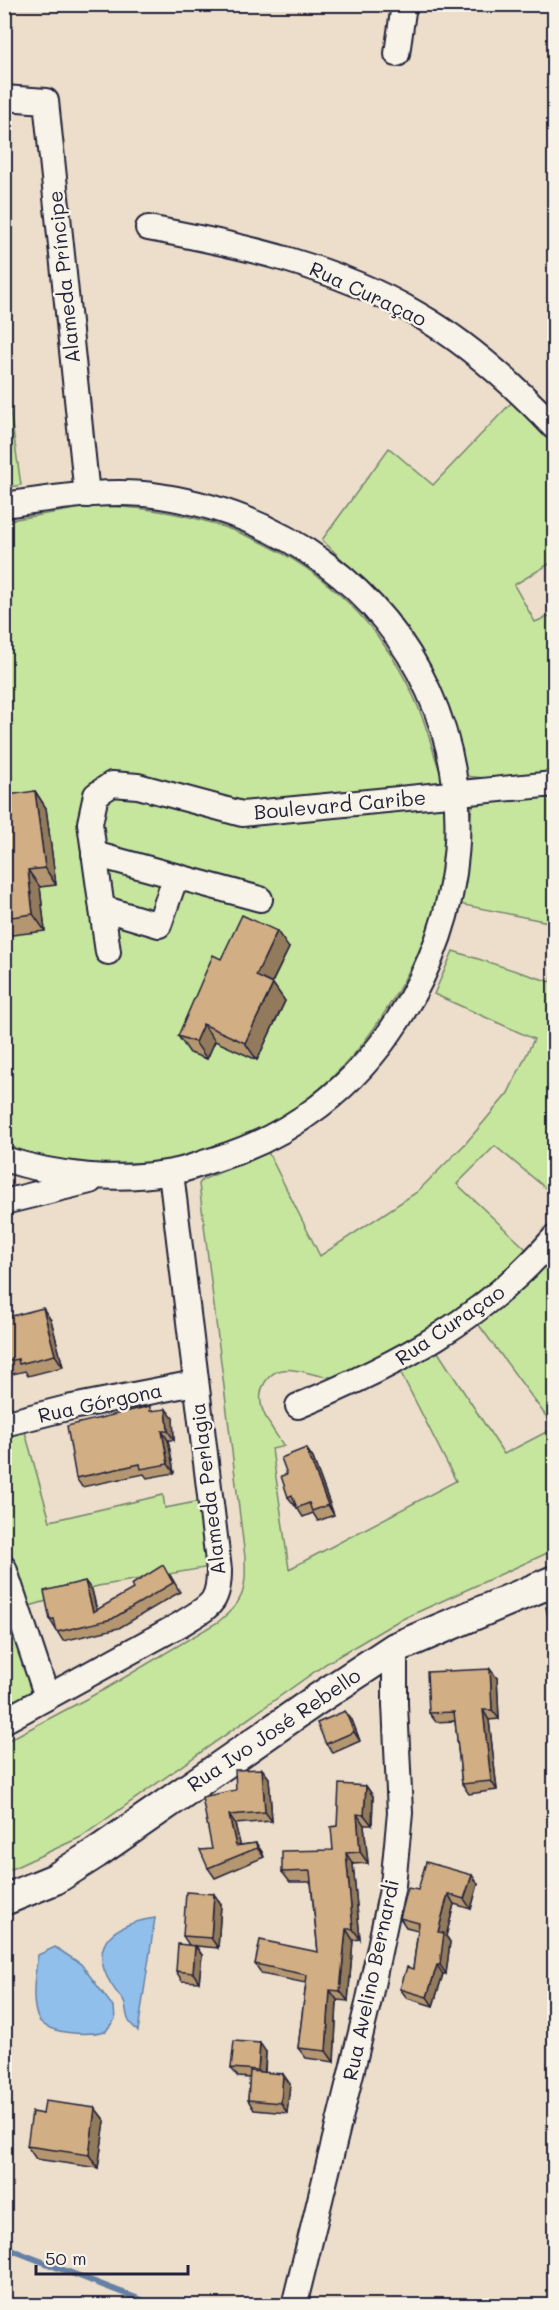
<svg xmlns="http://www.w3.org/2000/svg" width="559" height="2310" viewBox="0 0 559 2310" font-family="Mali,sans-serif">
	<rect width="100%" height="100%" fill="#ecdeca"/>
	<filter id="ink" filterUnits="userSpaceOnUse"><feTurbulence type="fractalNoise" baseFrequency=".0167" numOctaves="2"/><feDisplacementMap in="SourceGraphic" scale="12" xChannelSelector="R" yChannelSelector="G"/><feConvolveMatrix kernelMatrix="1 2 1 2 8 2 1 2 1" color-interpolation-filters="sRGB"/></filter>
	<g filter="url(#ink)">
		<g fill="#c6e69e" stroke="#74846c" stroke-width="1.5">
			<polygon points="4,390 7,390 21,485 5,488"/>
			<polygon points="512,402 554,444 554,561 514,585 535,622 554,614 554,773 493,779 465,776 399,623 370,587 322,540 389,448 433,485"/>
			<path d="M94,506C253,506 390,592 433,750C436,761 441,772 443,784C453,823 447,873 437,911C433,924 425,937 420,949C402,986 382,1021 355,1053C308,1108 248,1143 178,1159C166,1161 155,1166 143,1167C96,1171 51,1160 5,1150L4,521Z"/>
			<polygon points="554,795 554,923 459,904 472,807 476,803"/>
			<path d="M453,951L551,982L554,967V1195L495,1146L457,1184L526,1249C484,1296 429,1333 372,1360C362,1365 351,1372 339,1376C318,1382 287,1358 269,1377C248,1400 271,1427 284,1446L272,1449L289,1569L456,1481L399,1369L436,1349L504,1454L554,1428V1550L398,1621L327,1663L81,1837L5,1872V1742L105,1689L218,1622C245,1601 246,1590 245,1557L199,1184L202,1180L268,1152L320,1256L417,1192L466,1143L508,1093L534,1039L434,994Z"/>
			<polygon points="554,1251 554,1427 476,1321"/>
			<polygon points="23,1425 50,1521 163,1495 165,1508 201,1501 210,1567 98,1586 26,1607 5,1539 4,1430"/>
			<polygon points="12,1621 33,1684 32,1695 5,1711 5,1624"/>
		</g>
		<g fill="#91bfeb" stroke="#6580a5" stroke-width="1.5">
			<path d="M155,1918L138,2031C135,2028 131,2025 129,2021C125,2014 127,2004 122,1999C86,1956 99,1926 155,1918Z"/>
			<path d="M55,1947L81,1964L114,2008L115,2019L106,2031C90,2035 44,2036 37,2016C31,1997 35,1974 38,1955Z"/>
		</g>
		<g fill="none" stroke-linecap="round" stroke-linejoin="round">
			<polyline stroke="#6580a5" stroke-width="6" points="4,2247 157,2306"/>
			<defs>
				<g id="minor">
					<polyline points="397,54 404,4"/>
					<polyline points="4,98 46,101 87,495"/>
					<path d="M148,228C241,245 335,266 417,314C468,343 514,385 554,427"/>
					<path d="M4,505C55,498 109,488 160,496C417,536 539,800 398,1020C355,1087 292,1136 216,1159C201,1163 187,1170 172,1172C117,1182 57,1176 4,1159"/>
					<polyline points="94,854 260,899"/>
					<polyline points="102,908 159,925 176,876"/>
					<polyline points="108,952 90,823 96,795 112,784 138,786 242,814 554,784"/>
					<polyline points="4,1202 90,1181"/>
					<path d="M298,1406C397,1365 483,1320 554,1238"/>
					<polyline points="4,1424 67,1408 195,1383"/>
					<polyline points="4,1568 47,1697"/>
					<path d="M4,1721L181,1624C209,1606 219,1605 219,1570L171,1173"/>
					<polyline points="294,2306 368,2004 393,1885 400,1813 395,1704 395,1648"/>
				</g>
				<polyline id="tertiary" points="4,1900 55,1879 96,1853 316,1700 395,1648 554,1581"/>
			</defs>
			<use href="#minor" stroke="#22223b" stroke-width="28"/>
			<use href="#tertiary" stroke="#22223b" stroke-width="34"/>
			<use href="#minor" stroke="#f7f3e8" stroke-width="24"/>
			<use href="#tertiary" stroke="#f7f3e8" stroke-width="30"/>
		</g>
		<g fill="#b49671" stroke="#22223b" stroke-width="1.5">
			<polygon points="35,791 46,808 56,885 40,887 45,931 4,936 4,801"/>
			<polygon points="289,948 272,983 273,984 285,1001 257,1060 215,1041 207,1059 190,1053 178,1036 221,959"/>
			<polygon points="4,1318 51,1320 63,1367 28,1376 25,1371 4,1376"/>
			<polygon points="153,1411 173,1418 174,1440 168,1440 174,1473 147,1478 144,1474 82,1487 76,1478"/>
			<polygon points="306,1448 313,1458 334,1515 318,1521 313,1513 303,1517 296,1506 295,1506 288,1497"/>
			<polygon points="170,1575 180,1592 119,1628 63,1641 50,1620 92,1590 97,1610"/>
			<polygon points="497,1678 499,1719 489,1720 497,1790 469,1794 462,1784 455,1721 436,1722 429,1713"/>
			<polygon points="352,1720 360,1741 333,1753 326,1744"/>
			<polygon points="262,1769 269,1778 272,1821 235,1824 240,1845 256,1843 262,1852 264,1857 215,1878 208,1868 236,1790"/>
			<polygon points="366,1786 373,1796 372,1825 364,1825 368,1863 353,1864 360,1939 353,1940 348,2001 337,2000 334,2062 306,2058 298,2048 306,1983 262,1974 255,1964 318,1952 311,1882 290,1882 282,1872 333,1850 337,1826"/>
			<polygon points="478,1884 471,1909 454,1904 446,1936 450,1942 446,1974 443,1974 433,2006 407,1998 400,1989 413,1969 418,1930 406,1927 400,1918 418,1890"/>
			<polygon points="221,1904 218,1948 196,1946 202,1955 199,1982 182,1981 176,1971 189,1945 183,1936"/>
			<polygon points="266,2052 265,2073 290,2084 287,2113 254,2110 248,2100 250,2078 238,2077 231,2068"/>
			<polygon points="95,2108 105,2121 98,2168 36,2159 27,2146 43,2114"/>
		</g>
		<g fill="#927a5c" stroke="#22223b" stroke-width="1.5">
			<polygon points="35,791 46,808 56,885 45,868"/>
			<polygon points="28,870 40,887 45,931 33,914"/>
			<polygon points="277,931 289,948 267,992 256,976"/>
			<polygon points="273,984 285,1001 257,1060 245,1043"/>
			<polygon points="203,1024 215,1041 207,1059 195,1042"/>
			<polygon points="43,1308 51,1320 63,1367 55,1355"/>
			<polygon points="166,1409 173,1418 174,1440 168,1431"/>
			<polygon points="162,1431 168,1440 174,1473 168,1464"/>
			<polygon points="306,1448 313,1458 334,1515 328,1505"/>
			<polygon points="85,1581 92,1590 99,1621 93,1612"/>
			<polygon points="490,1669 497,1678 499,1719 492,1710"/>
			<polygon points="483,1710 489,1720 497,1790 491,1781"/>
			<polygon points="345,1711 352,1720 360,1741 354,1732"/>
			<polygon points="262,1769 269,1778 272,1821 265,1812"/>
			<polygon points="366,1786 373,1796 372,1825 364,1815"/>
			<polygon points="357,1814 364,1825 368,1863 360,1852"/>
			<polygon points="229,1815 235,1824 243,1855 236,1846"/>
			<polygon points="256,1843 262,1852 264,1857 257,1848"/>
			<polygon points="346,1853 353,1864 360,1939 353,1929"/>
			<polygon points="472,1875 478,1884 471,1909 464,1899"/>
			<polygon points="214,1894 221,1904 218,1948 211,1938"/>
			<polygon points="448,1894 454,1904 446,1936 450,1942 446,1974 440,1965 438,1932"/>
			<polygon points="346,1929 353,1940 348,2001 340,1991"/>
			<polygon points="195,1946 202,1955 199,1982 193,1973"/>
			<polygon points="437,1965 443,1974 433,2006 427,1997"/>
			<polygon points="330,1990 337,2000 334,2062 326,2051"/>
			<polygon points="260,2043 266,2052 264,2079 258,2070"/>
			<polygon points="283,2074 290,2084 287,2113 281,2103"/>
			<polygon points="95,2108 105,2121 98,2168 89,2155"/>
		</g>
		<g fill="#d1ae83" stroke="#22223b" stroke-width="1.5">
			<polygon points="35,791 45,868 28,870 33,914 4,918 4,801 8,800 8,795"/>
			<polygon points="242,915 277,931 256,976 273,984 245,1043 203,1024 195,1042 178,1036 213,955 221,959"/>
			<polygon points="43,1308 55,1355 19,1364 18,1359 4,1362 4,1318"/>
			<polygon points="150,1406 150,1411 166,1409 168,1431 162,1431 168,1464 141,1469 140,1464 76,1478 67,1426"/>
			<polygon points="306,1448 328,1505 312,1511 309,1503 297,1508 292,1495 288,1497 281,1476 287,1474 281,1458"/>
			<polygon points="163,1565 173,1583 112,1619 57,1632 54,1619 50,1620 44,1591 85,1581 93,1612 133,1589 131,1585"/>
			<polygon points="555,1605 555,1635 552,1636 546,1607"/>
			<polygon points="490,1669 492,1710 483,1710 491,1781 462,1784 454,1712 429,1713 427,1672"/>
			<polygon points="345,1711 354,1732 326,1744 317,1723"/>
			<polygon points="262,1769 265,1812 229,1815 236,1846 256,1843 257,1848 208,1868 200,1850 212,1849 202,1797 236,1790 235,1770"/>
			<polygon points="339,1784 366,1786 364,1815 357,1814 360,1852 346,1853 353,1929 346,1929 340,1991 330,1990 326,2051 298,2048 307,1975 255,1964 260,1940 318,1952 310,1871 282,1872 282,1851 333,1850 331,1827 337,1826"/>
			<polygon points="426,1862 472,1875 464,1899 448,1894 438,1932 444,1933 440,1965 437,1965 427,1997 400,1989 407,1967 413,1969 419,1923 400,1918 408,1888 418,1890"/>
			<polygon points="186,1892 214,1894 211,1938 183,1936"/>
			<polygon points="178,1944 195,1946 193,1973 176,1971"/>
			<polygon points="234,2041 260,2043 258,2070 231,2068"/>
			<polygon points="250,2071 283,2074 281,2103 248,2100"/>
			<polygon points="45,2101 95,2108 89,2155 27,2146 32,2112 43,2114"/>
		</g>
	</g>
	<g text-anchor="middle" stroke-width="5" stroke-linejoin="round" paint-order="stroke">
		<g font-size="20" fill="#22223b" stroke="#f7f3e8">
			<text transform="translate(64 277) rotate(-96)" y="7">Alameda Príncipe</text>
			<text transform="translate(368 294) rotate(25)" y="7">Rua Curaçao</text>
			<text transform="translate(340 805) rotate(-5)" y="7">Boulevard Caribe</text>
			<text transform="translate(450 1325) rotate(-34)" y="7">Rua Curaçao</text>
			<text transform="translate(100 1403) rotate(-12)" y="7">Rua Górgona</text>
			<text transform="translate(208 1489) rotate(-97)" y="7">Alameda Perlagia</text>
			<text transform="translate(274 1730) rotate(-34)" y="7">Rua Ivo José Rebello</text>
			<text transform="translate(371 1980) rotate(-78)" y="7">Rua Avelino Bernardi</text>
		</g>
	</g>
	<rect width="559" height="2310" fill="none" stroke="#f7f3e8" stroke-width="24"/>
	<rect x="12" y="12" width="535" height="2286" fill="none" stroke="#22223b" stroke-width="2" filter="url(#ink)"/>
	<path d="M36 2265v9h152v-9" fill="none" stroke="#22223b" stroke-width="3"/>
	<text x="45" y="2265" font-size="18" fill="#22223b" stroke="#f7f3e8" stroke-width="4.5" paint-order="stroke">50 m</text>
</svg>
